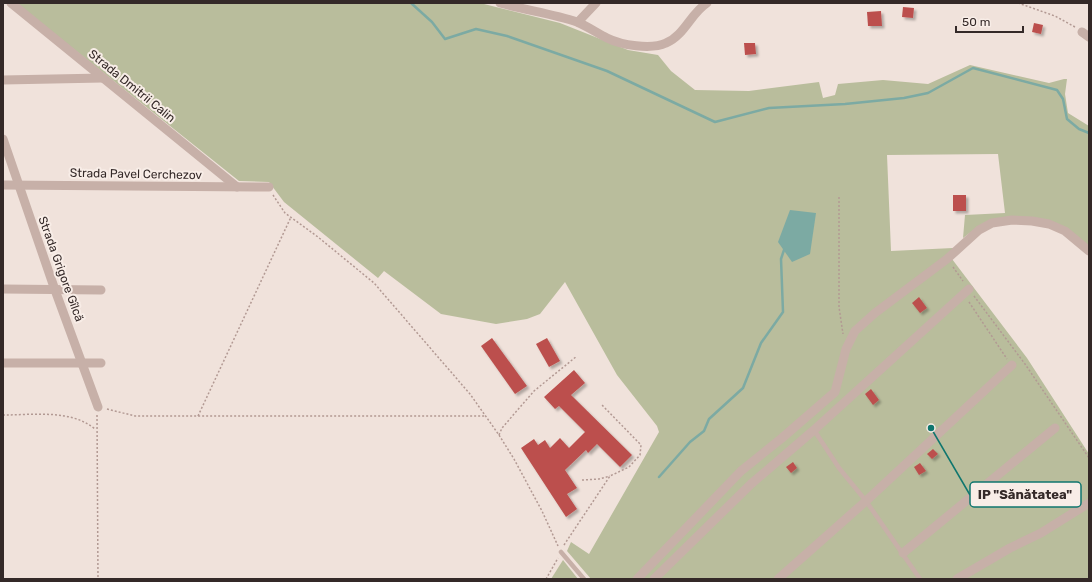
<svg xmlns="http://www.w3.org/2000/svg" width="1092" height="582" viewBox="0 0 1092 582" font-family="Rubik,sans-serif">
	<defs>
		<filter id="shadow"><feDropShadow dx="2.5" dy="2.5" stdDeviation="1" flood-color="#0004"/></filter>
	</defs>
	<rect width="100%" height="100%" fill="#f0e2db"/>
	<g fill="#b9bd9c">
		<polygon points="16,3 480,3 560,23 628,50 658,55 671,71 695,90 749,91 819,82 823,98 835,95 838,84 883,80 928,84 970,65 1049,83 1064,79 1067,79 1065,94 1068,113 1089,126 1089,248 1050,222 979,226 963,238 965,215 1005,213 998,154 887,155 891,251 953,248 957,253 952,259 1027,358 1089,454 1089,579 591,579 567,551 571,542 589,554 659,432 657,426 617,375 565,282 540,314 527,319 496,324 441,314 384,271 378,278 284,202 269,182 239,181"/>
		<polygon points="563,560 578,579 551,579"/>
	</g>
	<polygon fill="#7caaa3" points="790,210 816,213 810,254 792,262 778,242"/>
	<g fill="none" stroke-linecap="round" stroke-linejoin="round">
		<g stroke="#7caaa3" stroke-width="2.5">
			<polyline points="411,3 432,22 445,39 476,29 507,36 607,71 715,122 769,108 845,104 904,98 928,93 973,68 1057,90 1063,99 1067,119 1079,129 1089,133"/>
			<polyline points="659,477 690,442 704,431 709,419 743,388 761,343 783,312 781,259 784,250"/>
		</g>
	</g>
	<g fill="#bc504d" filter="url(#shadow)">
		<polygon points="903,7 914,8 913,18 902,17"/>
		<polygon points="881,11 882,26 868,26 867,12"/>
		<polygon points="1034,23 1043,25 1041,34 1032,32"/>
		<polygon points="744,43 755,43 756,54 745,55"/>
		<rect x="953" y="195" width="13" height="16"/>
		<polygon points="919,297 927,308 920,313 912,303"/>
		<polygon points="492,338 527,386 515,394 481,346"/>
		<polygon points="547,338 560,361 549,367 536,344"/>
		<polygon points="574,370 585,383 571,395 632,455 620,467 597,444 588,453 586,450 565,470 577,488 567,494 577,509 566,517 521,448 534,439 538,445 545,440 550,448 560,438 569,448 585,432 559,406 555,409 544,397"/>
		<polygon points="871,389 879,400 873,405 865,394"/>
		<polygon points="933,449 938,454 932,459 927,454"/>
		<polygon points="793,462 797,468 791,473 786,467"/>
		<polygon points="920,463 926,471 919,475 914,467"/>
	</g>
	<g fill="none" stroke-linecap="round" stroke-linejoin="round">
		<g stroke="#b29993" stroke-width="1.5" stroke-dasharray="2 2" stroke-linecap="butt">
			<polyline points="1018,3 1055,16 1075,27"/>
			<polyline points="273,195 285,213 318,237 374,283 470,394 499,435 514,459 542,511 558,546"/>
			<polyline points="839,197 839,307 843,334"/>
			<polyline points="953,267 963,281"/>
			<polyline points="974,296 1025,364 1089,458"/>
			<polyline points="969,302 1007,359"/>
			<polyline points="107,409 135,416 486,416"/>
			<path d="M3,415C33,415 71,409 95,429"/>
			<polyline points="97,415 98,579"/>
			<polyline points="198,416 291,217"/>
			<polyline points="499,435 502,428 534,391 577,356"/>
			<polyline points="582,480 599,479 610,476"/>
			<polyline points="564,545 610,476 629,467 640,455 641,445 602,405"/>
			<polyline points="546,579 558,558"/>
		</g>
		<g stroke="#c7b0a8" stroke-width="4.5">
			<polyline points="814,430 839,468 866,501 920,579"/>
			<polyline points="561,552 584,579"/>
		</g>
		<g stroke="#c7b0a8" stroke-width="9">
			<polyline points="11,3 237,187"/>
			<path d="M500,3C525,10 553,14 577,22C587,26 597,33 607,38C621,45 651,50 666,43C684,36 691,13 707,3"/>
			<polyline points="578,22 596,3"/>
			<polyline points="1082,32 1089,37"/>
			<polyline points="3,80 103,78"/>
			<polyline points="3,139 55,290 98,407"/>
			<polyline points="3,185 269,187"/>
			<polyline points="3,289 101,290"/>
			<polyline points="3,363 101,363"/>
			<polyline points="903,553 1055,428"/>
			<polyline points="637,579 741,471 782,438 835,392 846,349 855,331 875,313 947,259 979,230 992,223 1012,220 1032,221 1049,224 1065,231 1089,251"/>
			<polyline points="654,579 751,484 814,430 969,289"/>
			<polyline points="778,579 866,501 1012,365"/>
			<polyline points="957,579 1010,548 1041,533 1089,503"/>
		</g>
	</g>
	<g text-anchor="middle" stroke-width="4" stroke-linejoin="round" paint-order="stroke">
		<g font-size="12" fill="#342928" stroke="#f8ede7">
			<text transform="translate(132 86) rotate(39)" y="4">Strada Dmitrii Calin</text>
			<text transform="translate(136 174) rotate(1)" y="4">Strada Pavel Cerchezov</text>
			<text transform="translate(61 269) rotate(70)" y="4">Strada Grigore Gîlcă</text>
		</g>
	</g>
	<path fill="none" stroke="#0f766e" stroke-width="1.5" d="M931 428L970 495"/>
	<circle fill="#0f766e" stroke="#f8ede7" stroke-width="1.5" cx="931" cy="428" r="4"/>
	<rect fill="#f8ede7" stroke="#0f766e" stroke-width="1.5" x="970" y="482" width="111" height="25" rx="4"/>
	<g font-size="13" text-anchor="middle" font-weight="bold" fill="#342928">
		<text x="1025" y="499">IP "Sănătatea"</text>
	</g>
	<rect width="1092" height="582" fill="none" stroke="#342928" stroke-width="8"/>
	<path d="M956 26v6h67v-6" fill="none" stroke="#342928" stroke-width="2"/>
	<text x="962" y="26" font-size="12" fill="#342928" stroke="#f8ede7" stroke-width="3" paint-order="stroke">50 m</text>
</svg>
